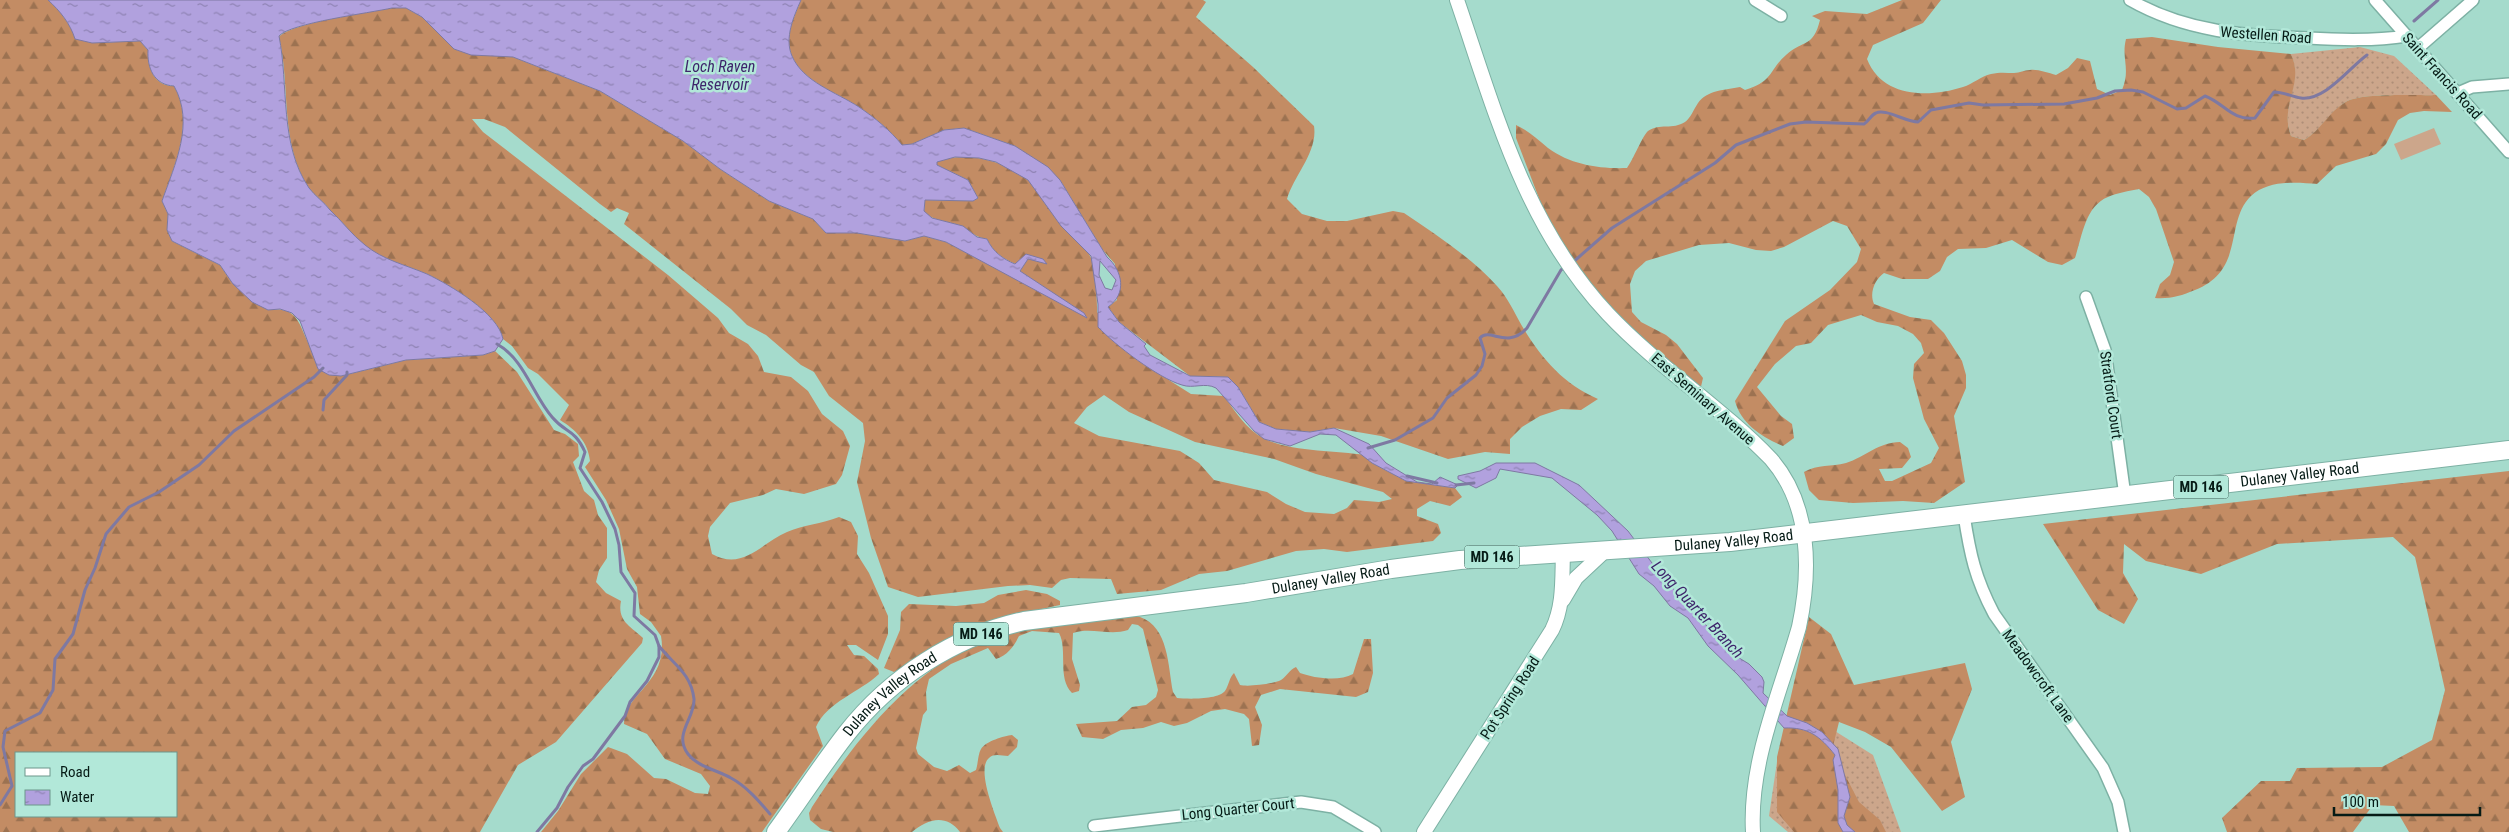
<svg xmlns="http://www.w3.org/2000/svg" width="2509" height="832" viewBox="0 0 2509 832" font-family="'Roboto Condensed',sans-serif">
	<defs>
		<pattern id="grass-dots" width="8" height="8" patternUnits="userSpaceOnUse" patternTransform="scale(1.25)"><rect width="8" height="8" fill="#cca68b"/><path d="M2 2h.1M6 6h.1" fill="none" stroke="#ae8e77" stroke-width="1.8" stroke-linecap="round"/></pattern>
		<pattern id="forest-firs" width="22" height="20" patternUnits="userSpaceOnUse" patternTransform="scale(1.25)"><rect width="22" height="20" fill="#c38c64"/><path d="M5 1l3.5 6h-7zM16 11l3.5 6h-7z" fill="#9c7251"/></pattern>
		<pattern id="water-ripples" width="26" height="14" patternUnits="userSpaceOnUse" patternTransform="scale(1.25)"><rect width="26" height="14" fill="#b1a1de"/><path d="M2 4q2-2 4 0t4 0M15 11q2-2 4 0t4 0" fill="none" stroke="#8e82b3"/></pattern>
	</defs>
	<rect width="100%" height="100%" fill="#a5dbcc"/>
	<g fill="url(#grass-dots)">
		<path d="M2360,47L2394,56L2436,95C2416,96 2359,92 2344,103C2329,113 2321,130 2304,140L2291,136C2279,104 2304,84 2291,54Z"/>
		<polygon points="1792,704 1873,755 1901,832 1788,832 1769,816 1778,755"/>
	</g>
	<g fill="url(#forest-firs)" fill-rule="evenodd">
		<path d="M0,0H48L59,10L72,29L92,43L140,41L148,50C147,67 154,86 174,86C195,123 175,164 162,201L168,214L167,230L172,241L220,265L233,284L268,310C291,307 297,315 305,336C310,347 315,358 318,369L341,376L406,360L483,355L495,351L517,372L554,430L565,434L578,444L579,456L573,462L584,491L594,500L598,515L607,528V558L599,570L596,582L606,593L621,601C617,621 630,626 643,638L642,643L556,742L518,765L480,832H0ZM16,753H176V816H16Z"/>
		<path d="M801,0H1203L1206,2L1196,17L1253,67L1314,126C1318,152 1294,175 1287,199L1302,214L1327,221H1347L1393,211L1404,213C1436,235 1471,257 1497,286C1508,298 1514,312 1522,326C1541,358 1563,384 1598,399L1581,410L1561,409L1540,416L1522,427L1510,439V454L1485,452L1448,459L1381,436L1334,428L1310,432L1276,429L1259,422L1238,387L1228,377L1190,376L1119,322L1108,307L1117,300L1115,264L1102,249L1060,180L1015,146L964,128L944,130L912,144L902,145C890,130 875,118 859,107C836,92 803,82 792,56C784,37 794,17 801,0Z"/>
		<path d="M1902,0H1941L1923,23L1873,45L1867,59C1882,98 1929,98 1963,87C1973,84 1981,76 1991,74C2000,72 2006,73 2014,73C2020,73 2024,70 2030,70C2038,69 2048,73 2056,75L2068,68L2077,58L2090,61L2097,89L2110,95L2122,90C2131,69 2121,59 2126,39L2152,37L2218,47L2291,54C2305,84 2279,104 2291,136L2304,140C2321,130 2328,113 2344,103C2359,92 2416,96 2436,95L2452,112L2424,111L2410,113L2398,120L2386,144L2376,154L2336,166L2317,184C2296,182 2268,180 2251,196C2224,222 2246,270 2195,290C2181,296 2170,299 2155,298L2160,284L2170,275L2174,262L2156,209L2149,197L2139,189C2129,191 2117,193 2108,197C2085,206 2082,237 2075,258L2062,265L2048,262L2012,240L1986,248L1958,249L1947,257L1940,271L1928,279H1902L1884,273C1875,279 1869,293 1874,304L1910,317L1931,320L1944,333L1962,361L1966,375V388L1954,416L1965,482L1934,503L1903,501L1853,503L1819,500L1809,490L1804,472C1818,464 1831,467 1846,463C1865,457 1879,442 1900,442L1908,448L1911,457L1902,468L1879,469L1885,481H1892L1931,463L1939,448L1924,419L1913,378L1914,364L1924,353L1921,343L1913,334L1898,326L1877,322L1861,315L1828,325L1811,343L1796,346L1775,364L1757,387L1781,416L1792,424L1794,438L1783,446C1762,437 1741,424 1735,401L1785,321L1830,290L1857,262L1861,249L1847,226L1833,221L1784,247L1771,251L1756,250L1729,243L1699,245L1646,261L1635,271L1630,284L1632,312L1641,322L1666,335L1677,344L1703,378L1700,391L1616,314L1572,262L1545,214L1516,138V125C1529,131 1537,139 1548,148C1571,165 1600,169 1627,168C1633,160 1643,135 1648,131C1659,123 1673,130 1685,122C1690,119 1694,109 1698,103C1707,90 1725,90 1740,87L1745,90C1774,81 1768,71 1786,55C1804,39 1813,48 1820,20L1812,16L1825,11L1867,14Z"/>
		<path d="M392,8H406L422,17L454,49L513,57L600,91L683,141L720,169L769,201L813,219L826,233H857L905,241L924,236L946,242L998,269L1023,274L1020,271L1028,258L1026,254L1016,264C1003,259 993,252 987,239C977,237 974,235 967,229C954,220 935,224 924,211L925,200L973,201L978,198L968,180L937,165V162C965,150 1008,161 1030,182C1043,194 1050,211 1061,225C1069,236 1084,244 1090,256C1094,262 1098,304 1097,312L1134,357L1172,382L1191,394L1224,396C1235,411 1246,429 1263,438C1290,452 1335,450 1365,455L1372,463L1406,481L1455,488L1462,497L1450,506L1430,501L1417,509V516L1438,524L1441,533L1433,541L1347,552L1324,549L1296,551L1227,571L1199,574L1161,590L1117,594L1111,579L1070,578L1061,580L1052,588L1030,585L1008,586L918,597L888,587L871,538L857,482L865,441L863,423L829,396L814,372L801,365L766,335L747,325L731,309L624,224L629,213L617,208L611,212L600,204L505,127L484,119H472L483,132L668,275L718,318L729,333L748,344L758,356L764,372L791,377L808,391L822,414L843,431L850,446L842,475L836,484L804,494L776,489L763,495L730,503L710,527L708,536L712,554C743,571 760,544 787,532C802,525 822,524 839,517L851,522L858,536L857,554L869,573L888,616V634L878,660L856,645H847L854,655L864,656L878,669L879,674C860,692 827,702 816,727L823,746L762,832H541L558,811L581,774L608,747L627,754L654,778L666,779L695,793L708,794L710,786L701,774L665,759L647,734L624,724C624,693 669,683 661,636L651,622L640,614L637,587L627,569L619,529L606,500L585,467L590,461C588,442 576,430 560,420L569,405L538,374L528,368L512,346L503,339C498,313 450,285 427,274C406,265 383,260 365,246C352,235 342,221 330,210C324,202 315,196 309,188C279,143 291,87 279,37C290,23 371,12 392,8ZM1104,395L1129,412L1195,442L1274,459L1316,474L1383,492L1392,499L1379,502L1354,500L1347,508L1334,514L1305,512L1286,504L1267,492L1214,480L1199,463L1180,451L1099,436L1074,423L1087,407Z"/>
		<polygon points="2509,471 2509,832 2409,832 2394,806 2373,805 2353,832 2227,832 2222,818 2261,781 2290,781 2297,768 2382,767 2432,740 2445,690 2415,557 2393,537 2277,544 2201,574 2146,561 2124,544 2123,573 2138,599 2124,624 2098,610 2043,524"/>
		<polygon points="1026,590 1047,594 1060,601 1060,605 1000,618 966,631 894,672 884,668 900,630 901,612 909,604 956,606 984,603 998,595"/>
		<path d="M1112,616C1120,617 1132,615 1140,617C1169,627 1168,667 1173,692L1177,698C1187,699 1218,700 1225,691C1229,685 1229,678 1234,673L1240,685C1248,687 1273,684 1281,680C1287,676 1289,670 1296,667L1300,673C1314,678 1339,682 1353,674L1364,639H1371L1373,673L1368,692L1356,697L1280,689L1261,695L1255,707L1262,725L1259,745L1252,746L1249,719L1244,714L1225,709L1211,711L1187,723L1174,726L1161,722L1143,728L1121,730L1103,739L1082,737L1076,724L1117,721L1132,707L1146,705L1156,697L1158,690L1143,629L1138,625L1132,624L1128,630C1110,636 1091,627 1073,633L1072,659L1080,685L1079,691L1072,693C1057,678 1068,650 1059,633L1032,631L1019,636C1014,646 1008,655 996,659L988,648L951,664L929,679L926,692L927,710L923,715L916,748L918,754L934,767L947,771L959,765L970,773L976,770C978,764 978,754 981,749C986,741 1004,736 1012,735L1018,740L1017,747L1008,756C1002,756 994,753 989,758C976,769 995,814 1000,828L1003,832H960C946,813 927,819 912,832H833L821,829L810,820L809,813L812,807C854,742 913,665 989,640C1029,627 1071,622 1112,616Z"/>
		<polygon points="1809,617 1831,634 1854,685 1965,663 1972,689 1951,742 1965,797 1942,811 1891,747 1865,732 1839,722 1832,750 1859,802 1880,820 1886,832 1794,832 1777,812 1777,757"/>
	</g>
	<polygon fill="#cca68b" points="2434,128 2441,144 2401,160 2394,144"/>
	<g fill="url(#water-ripples)" stroke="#7e79a2" fill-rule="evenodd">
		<path d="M48,0H801C794,16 784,38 792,56C803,82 836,92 859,107C875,118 890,130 902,145L912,144L944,130L964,128L1015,146L1048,167L1060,180L1107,257C1123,271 1127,294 1108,307L1119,322L1146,344L1144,346L1150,355L1190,376L1228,377L1238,387L1259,422L1276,429L1310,432L1334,428L1369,444L1386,463L1417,482L1432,484L1440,477L1458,485L1455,488L1406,481L1372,463L1336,435L1320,434L1290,446L1264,439L1254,431L1216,388C1205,382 1193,389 1182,385C1158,378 1115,345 1098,327V304L1091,256L1061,226L1028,180L996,162L979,158L955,157L937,162V165L968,180L978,198L973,201L925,200L924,211L932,218L963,226L977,237L987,239C993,252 1003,259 1015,264L1026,254L1043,259L1047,264L1028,259L1020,271L1084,313L1087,318L946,242L924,236L905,241L857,233H826L813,219L769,201L720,169L683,141L600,91L513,57L471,55L454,49L422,17L406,8H392C370,13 290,23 279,36C289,86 279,144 309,188C315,196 324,202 330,210C342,221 352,235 365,245C383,260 406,265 427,274C450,285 498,313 503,339L495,351L483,355L406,360L341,376L329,375L318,369L300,321L292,313L280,309L268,310L252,302L233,284L220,265L172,241L167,230L168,214L162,201C175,164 195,123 174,86C154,85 147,68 148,50L140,41L92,43L75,39C70,23 60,11 48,0ZM1100,261L1116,280L1112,290L1105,288L1099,275Z"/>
		<path d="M1496,463H1535L1579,485L1628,531L1661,575L1731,653L1749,664L1762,677L1764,682L1763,693L1787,716L1807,723L1822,732L1838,749L1850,797L1844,816L1847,825L1855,832H1843L1838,823V790L1833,760L1835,755C1820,736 1808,727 1784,728L1738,675L1708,646L1688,618L1670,606L1654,586L1639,574L1612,531L1597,515L1552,478L1500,469L1496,478L1476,488L1458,479V476L1480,471Z"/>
	</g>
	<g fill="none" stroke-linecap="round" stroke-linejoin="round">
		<g stroke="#7e79a2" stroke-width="3">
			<polyline points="2414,21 2438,0"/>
			<path d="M1572,263L1612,228L1715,163L1736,145L1790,124L1806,122L1864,124C1869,121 1871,115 1876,113C1885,108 1906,122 1918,122L1931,110L1969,103L1983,105L2064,104L2097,98L2115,91L2131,90L2143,92L2177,109L2186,108L2205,96C2224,103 2232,121 2255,118L2274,92C2284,92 2292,97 2301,98C2325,101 2349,68 2367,55"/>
			<path d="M497,344C524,359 533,395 552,417C566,434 574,428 585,452L580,468L602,502L615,529L619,545L621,572L635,593L634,616L655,635L659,646V657L647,681L630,702L625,716L593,759L583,766L568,787L557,808L537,832"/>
			<polyline points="323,410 324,400 347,375 347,372"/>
			<path d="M1368,448L1395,440L1433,418L1447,398L1476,375L1482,366L1485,354L1480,338C1490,327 1507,350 1527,328L1561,270L1566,266"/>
			<polyline points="1407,476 1437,483"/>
			<polyline points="1456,485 1474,483"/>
			<path d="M659,646C673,664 691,673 694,699C695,718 673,734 688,754C698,767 717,770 731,778C746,786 759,801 770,814"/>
			<polyline points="0,805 12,786 3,747 5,731 40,713 53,690 55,659 73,634 85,590 95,568 106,534 129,507 159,492 199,465 234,431 314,377 323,368"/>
		</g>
		<defs>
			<g id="minor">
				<polyline points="1755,0 1781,16"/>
				<path d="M2130,0C2186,32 2245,36 2308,38C2342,40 2374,41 2407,36"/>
				<polyline points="2375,0 2509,152"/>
				<polyline points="2418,48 2473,0"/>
				<polyline points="2458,93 2472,87 2509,84"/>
				<polyline points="2086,297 2105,350 2125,496"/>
				<path d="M1964,515C1970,554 1975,578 1994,614L2103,768L2118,802L2124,832"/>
				<polyline points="1094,826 1301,802 1333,807 1375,832"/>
			</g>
			<g id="tertiary">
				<path d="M1457,0C1495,111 1525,226 1608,314C1658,367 1721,407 1771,459C1811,505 1811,571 1799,627C1780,694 1749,762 1753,832"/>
				<polyline points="1563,600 1576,578 1606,550"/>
				<path d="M1424,832L1552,630C1564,606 1562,579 1563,552"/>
			</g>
			<g id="primary">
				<path id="s1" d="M776,832C800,799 822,765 847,733C891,677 955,636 1024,621L1246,593L1391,569L1460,560L1730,542L2509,450"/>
			</g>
		</defs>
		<use href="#minor" stroke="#7db1a4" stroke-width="14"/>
		<use href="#tertiary" stroke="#7db1a4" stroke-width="16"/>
		<use href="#primary" stroke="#7db1a4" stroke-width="20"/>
		<use href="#minor" stroke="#fff" stroke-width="11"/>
		<use href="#tertiary" stroke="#fff" stroke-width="14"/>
		<use href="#primary" stroke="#fff" stroke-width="18"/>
	</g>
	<g text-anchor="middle" stroke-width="5" stroke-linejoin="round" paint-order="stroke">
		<g fill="#b2e8d9" stroke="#3a5850" stroke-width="1">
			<rect x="2173.5" y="475.5" width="55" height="23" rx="4"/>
			<rect x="1464.5" y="545.5" width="55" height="23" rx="4"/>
			<rect x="953.5" y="622.5" width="55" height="23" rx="4"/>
		</g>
		<g font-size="14" font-weight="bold" fill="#061b16">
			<text x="2201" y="492">MD 146</text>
			<text x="1492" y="562">MD 146</text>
			<text x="981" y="639">MD 146</text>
		</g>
		<g font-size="15" fill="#061b16" stroke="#b2e8d9">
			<text transform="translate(2266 35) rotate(4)" y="5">Westellen Road</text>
			<text transform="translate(2442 76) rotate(48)" y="5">Saint Francis Road</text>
			<text transform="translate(2111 395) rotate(82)" y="5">Stratford Court</text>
			<text transform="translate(1703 399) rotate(41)" y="5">East Seminary Avenue</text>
			<text dy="5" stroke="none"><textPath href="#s1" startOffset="1620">Dulaney Valley Road</textPath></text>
			<text dy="5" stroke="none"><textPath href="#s1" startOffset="1050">Dulaney Valley Road</textPath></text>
			<text dy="5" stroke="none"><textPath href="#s1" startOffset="645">Dulaney Valley Road</textPath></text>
			<text transform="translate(2038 676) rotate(54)" y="5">Meadowcroft Lane</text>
			<text dy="5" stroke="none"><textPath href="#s1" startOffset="180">Dulaney Valley Road</textPath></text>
			<text transform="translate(1510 698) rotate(-57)" y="5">Pot Spring Road</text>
			<text transform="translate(1238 809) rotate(-6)" y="5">Long Quarter Court</text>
		</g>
		<g font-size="16" font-style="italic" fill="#3e256b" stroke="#b2e8d9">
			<text x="720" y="72">Loch Raven<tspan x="720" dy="18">Reservoir</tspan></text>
			<text transform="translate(1698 609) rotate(47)" y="6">Long Quarter Branch</text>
		</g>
	</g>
	<rect x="15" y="752" width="162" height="65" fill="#b2e8d9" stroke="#6d968b"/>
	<rect x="25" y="768" width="25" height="8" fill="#ffffff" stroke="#6d968b"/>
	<text x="60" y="777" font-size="15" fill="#061b16">Road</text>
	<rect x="25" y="790" width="25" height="15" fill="url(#water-ripples)" stroke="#6d968b"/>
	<text x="60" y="802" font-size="15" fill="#061b16">Water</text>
	<path d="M2334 807v8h146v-8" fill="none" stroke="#061b16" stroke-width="2.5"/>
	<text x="2342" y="807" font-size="15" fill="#061b16" stroke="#b2e8d9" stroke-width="4" paint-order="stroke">100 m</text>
</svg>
